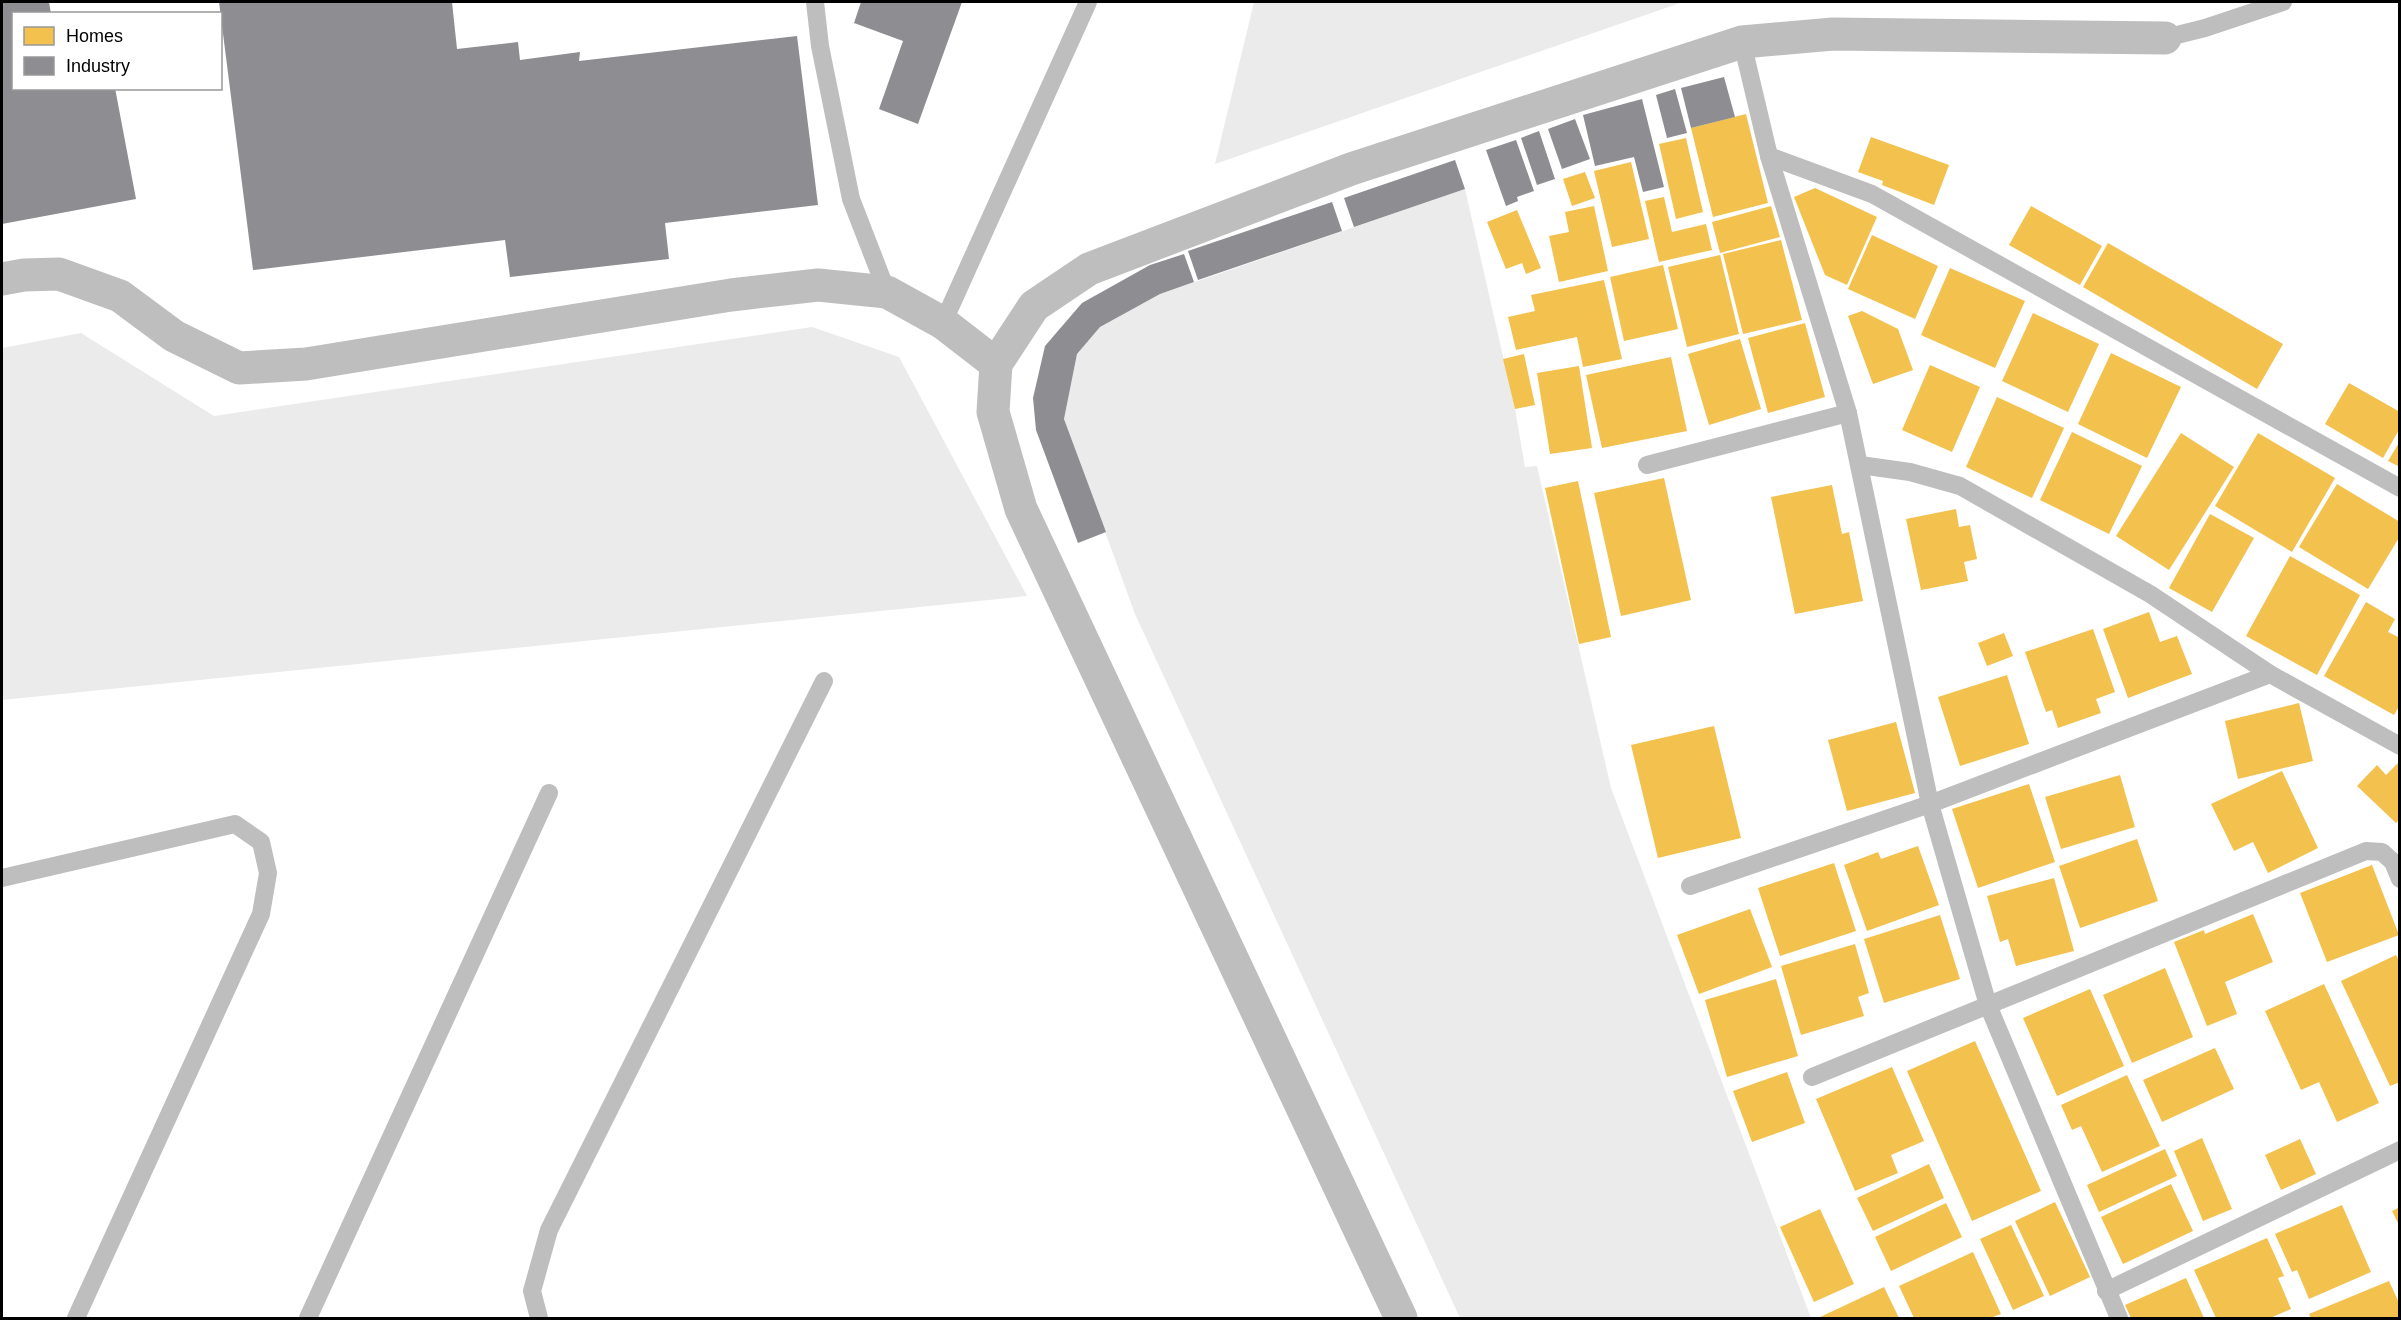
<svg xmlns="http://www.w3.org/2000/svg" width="2401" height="1320" viewBox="0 0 2401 1320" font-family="Arial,sans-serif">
	<rect width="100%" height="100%" fill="#fff"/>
	<g fill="#ebebeb">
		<polygon points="1254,2 1683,2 1215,164"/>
		<polygon points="1465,189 1515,409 1525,467 1537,466 1611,788 1811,1318 1460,1318 1135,614 1064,419 1077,354 1100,327 1160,294"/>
		<polygon points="812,327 899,357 1027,596 2,700 2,348 81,333 214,416"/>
	</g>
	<g fill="#f2c14e">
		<polygon points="1746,114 1768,203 1713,217 1691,128"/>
		<polygon points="1871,137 1949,165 1934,205 1882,185 1883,181 1858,172"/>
		<polygon points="1686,138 1703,212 1676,219 1659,144"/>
		<polygon points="1631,162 1649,239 1612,247 1594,171"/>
		<polygon points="1585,172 1595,198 1572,206 1563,179"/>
		<polygon points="1815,188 1877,217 1847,285 1825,275 1794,197"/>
		<polygon points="1664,197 1672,232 1706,224 1712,250 1659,262 1645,201"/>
		<polygon points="1594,206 1608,271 1559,282 1549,236 1569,232 1565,212"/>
		<polygon points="1771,206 1780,237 1720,253 1712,222"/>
		<polygon points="2031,206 2102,246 2080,285 2009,245"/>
		<polygon points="1517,210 1541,268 1526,274 1522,263 1506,269 1487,222"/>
		<polygon points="1872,235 1938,266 1915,319 1848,289"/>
		<polygon points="1781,240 1802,320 1743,334 1723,254"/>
		<polygon points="2108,243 2283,344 2257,389 2083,287"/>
		<polygon points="1720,255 1739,334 1687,347 1668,267"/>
		<polygon points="1663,265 1678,329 1624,341 1610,277"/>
		<polygon points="1950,268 2025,301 1995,368 1921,335"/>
		<polygon points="1604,280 1622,359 1583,367 1577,337 1516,350 1508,317 1535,311 1531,295"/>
		<polygon points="1862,311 1898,329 1913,370 1873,384 1848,316"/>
		<polygon points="2033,313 2099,344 2068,412 2002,381"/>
		<polygon points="1805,323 1825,397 1768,413 1748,338"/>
		<polygon points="1740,339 1761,409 1709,425 1688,354"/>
		<polygon points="2111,353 2181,387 2147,458 2078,424"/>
		<polygon points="1524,354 1535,405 1515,409 1503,359"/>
		<polygon points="1671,357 1687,431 1602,448 1586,375"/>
		<polygon points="1930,365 1980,387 1952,452 1902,430"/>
		<polygon points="1579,366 1592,448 1550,454 1537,373"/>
		<polygon points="2349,383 2400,412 2400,428 2383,458 2325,424"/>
		<polygon points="1997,397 2064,428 2032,498 1966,467"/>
		<polygon points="2072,432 2142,466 2109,534 2040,500"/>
		<polygon points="2181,433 2234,467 2169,570 2116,536"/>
		<polygon points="2258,433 2335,478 2292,552 2215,506"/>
		<polygon points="2400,441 2400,467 2388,461"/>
		<polygon points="1664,478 1691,600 1621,616 1594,493"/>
		<polygon points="1578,481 1611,637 1579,644 1545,488"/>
		<polygon points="2337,484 2400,522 2400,536 2368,589 2299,547"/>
		<polygon points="1832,485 1842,534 1849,532 1863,601 1795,614 1771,497"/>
		<polygon points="1956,509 1959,527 1970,525 1977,559 1964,562 1968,581 1921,590 1906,519"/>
		<polygon points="2210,514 2254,538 2212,612 2169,588"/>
		<polygon points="2290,556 2360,595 2317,675 2246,636"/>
		<polygon points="2366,602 2395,619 2388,632 2400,638 2400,705 2394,715 2324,676"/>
		<polygon points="2149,612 2160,642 2177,636 2192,674 2128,698 2103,629"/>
		<polygon points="2093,629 2115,692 2096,699 2101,713 2058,728 2052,710 2046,712 2025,652"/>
		<polygon points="2004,633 2013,656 1987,666 1978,643"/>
		<polygon points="2007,675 2029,744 1960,766 1938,697"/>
		<polygon points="2299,703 2313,761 2238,779 2225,721"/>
		<polygon points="1896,722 1915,793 1847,811 1828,740"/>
		<polygon points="1714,726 1741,838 1658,858 1631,745"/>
		<polygon points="2398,763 2400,765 2400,819 2396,823 2357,786 2377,765 2386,775"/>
		<polygon points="2282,771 2318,848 2268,873 2253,842 2234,851 2211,804"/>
		<polygon points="2120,775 2135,827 2061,849 2045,797"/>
		<polygon points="2029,784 2055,862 1978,888 1952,809"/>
		<polygon points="2137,839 2158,901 2080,928 2059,866"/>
		<polygon points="1918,846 1939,905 1867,931 1844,865 1878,852 1881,859"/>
		<polygon points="1834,863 1856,931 1780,956 1758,888"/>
		<polygon points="2372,865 2399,935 2327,962 2300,893"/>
		<polygon points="2054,878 2074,951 2016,966 2008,939 2000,942 1987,896"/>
		<polygon points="1750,909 1772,967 1699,994 1677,935"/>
		<polygon points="2253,914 2273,962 2225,982 2237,1014 2207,1026 2174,942 2204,930 2205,934"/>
		<polygon points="1940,915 1960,979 1884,1003 1864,939"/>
		<polygon points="1855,944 1869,993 1858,997 1864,1016 1801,1035 1781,966"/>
		<polygon points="2396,955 2400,963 2400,1082 2390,1086 2341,981"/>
		<polygon points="2165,968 2193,1037 2132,1063 2103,995"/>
		<polygon points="1776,979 1798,1056 1727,1077 1705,1000"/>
		<polygon points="2324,984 2379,1103 2337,1122 2319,1082 2301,1090 2265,1011"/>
		<polygon points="2090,989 2124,1066 2057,1096 2023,1018"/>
		<polygon points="1975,1041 2041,1191 1972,1221 1907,1071"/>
		<polygon points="2215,1048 2234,1089 2162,1122 2143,1080"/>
		<polygon points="1892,1067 1924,1141 1891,1155 1898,1173 1855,1191 1816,1099"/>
		<polygon points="1787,1072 1805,1123 1752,1142 1733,1091"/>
		<polygon points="2127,1075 2160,1146 2102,1172 2081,1126 2072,1130 2061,1105"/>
		<polygon points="2202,1138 2232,1209 2203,1221 2174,1151"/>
		<polygon points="2300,1139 2316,1174 2281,1190 2265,1155"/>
		<polygon points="2165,1149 2177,1176 2099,1212 2087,1185"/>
		<polygon points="1929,1164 1944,1198 1873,1231 1857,1198"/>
		<polygon points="2171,1184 2193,1231 2123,1264 2101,1217"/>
		<polygon points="2055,1202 2090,1277 2050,1296 2015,1221"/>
		<polygon points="1946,1203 1962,1237 1891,1271 1875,1237"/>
		<polygon points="2342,1205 2371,1272 2309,1299 2297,1270 2292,1272 2275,1234"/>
		<polygon points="2400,1207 2400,1227 2392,1211"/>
		<polygon points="1820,1209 1854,1284 1814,1302 1780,1227"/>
		<polygon points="2011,1225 2044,1296 2013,1310 1980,1239"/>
		<polygon points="2267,1238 2284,1276 2278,1278 2291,1309 2270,1318 2216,1318 2194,1270"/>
		<polygon points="1973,1252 2001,1314 1990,1318 1914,1318 1899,1286"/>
		<polygon points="2186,1278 2204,1318 2131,1318 2125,1305"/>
		<polygon points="2389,1281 2400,1305 2400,1318 2311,1318 2309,1314"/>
		<polygon points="1884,1287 1899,1318 1818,1318"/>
	</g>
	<g fill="#8d8d92">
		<polygon points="2,2 49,2 51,14 14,14 14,88 115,88 136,199 2,224"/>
		<polygon points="219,2 452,2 457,49 518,42 520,60 580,52 579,61 797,36 818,205 665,223 669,259 510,277 505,240 253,270"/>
		<polygon points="861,2 962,2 918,124 879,109 903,41 854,23"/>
		<polygon points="1724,77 1735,117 1691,128 1681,88"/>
		<polygon points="1675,89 1687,133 1667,138 1656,95"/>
		<polygon points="1642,99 1664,187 1643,192 1634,157 1595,166 1583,115"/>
		<polygon points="1575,119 1590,159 1562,169 1548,129"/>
		<polygon points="1539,131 1555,179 1537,185 1521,138"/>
		<polygon points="1516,140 1534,191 1517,197 1518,201 1506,206 1486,150"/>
		<polygon points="1455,160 1465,189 1354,227 1344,198"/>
		<polygon points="1332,202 1342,231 1198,280 1188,251"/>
		<polygon points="1184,254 1194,282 1160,294 1100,327 1077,354 1064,419 1106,532 1078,543 1036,430 1033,398 1045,346 1082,303 1150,265"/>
	</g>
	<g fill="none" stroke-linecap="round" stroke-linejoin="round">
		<g stroke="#bebebe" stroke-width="18">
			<polyline points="815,2 820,46 851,199 887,292"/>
			<polyline points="2165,38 2205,28 2283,2"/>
			<polyline points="1742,42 1769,156 1848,413 1930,804 1988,1005 2119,1318"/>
			<polyline points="1769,156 1872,194 2400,488"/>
			<polyline points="943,323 1088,2"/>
			<polyline points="1647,465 1848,413"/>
			<polyline points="1860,465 1910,472 1960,486 2150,594 2270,674 2400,746"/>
			<polyline points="2,878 235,824 261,842 268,873 261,914 76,1318"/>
			<polyline points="1690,886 1930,804 2270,674"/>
			<polyline points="1812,1077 2366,851 2382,852 2393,862 2400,879"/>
			<polyline points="2106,1291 2400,1150"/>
			<polyline points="308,1318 549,793"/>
			<polyline points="539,1318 532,1291 549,1230 824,681"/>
		</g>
		<g stroke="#bebebe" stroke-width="33">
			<polyline points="2,279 24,275 59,274 120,296 174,336 239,368 306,364 731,295 818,285 887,292 943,323 996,364"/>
			<polyline points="1401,1318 1021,509 993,412 996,364 1034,306 1089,269 1351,169 1742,42 1833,34 2165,38"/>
		</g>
	</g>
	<rect width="2401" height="1320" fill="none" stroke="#000000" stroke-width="6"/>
	<rect x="12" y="12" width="210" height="78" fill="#ffffff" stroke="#999999" stroke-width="1.5"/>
	<rect x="24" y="27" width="30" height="18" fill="#f2c14e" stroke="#999999" stroke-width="1.5"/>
	<text x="66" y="42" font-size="18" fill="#000000">Homes</text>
	<rect x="24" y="57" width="30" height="18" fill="#8d8d92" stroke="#999999" stroke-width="1.5"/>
	<text x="66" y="72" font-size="18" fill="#000000">Industry</text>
</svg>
